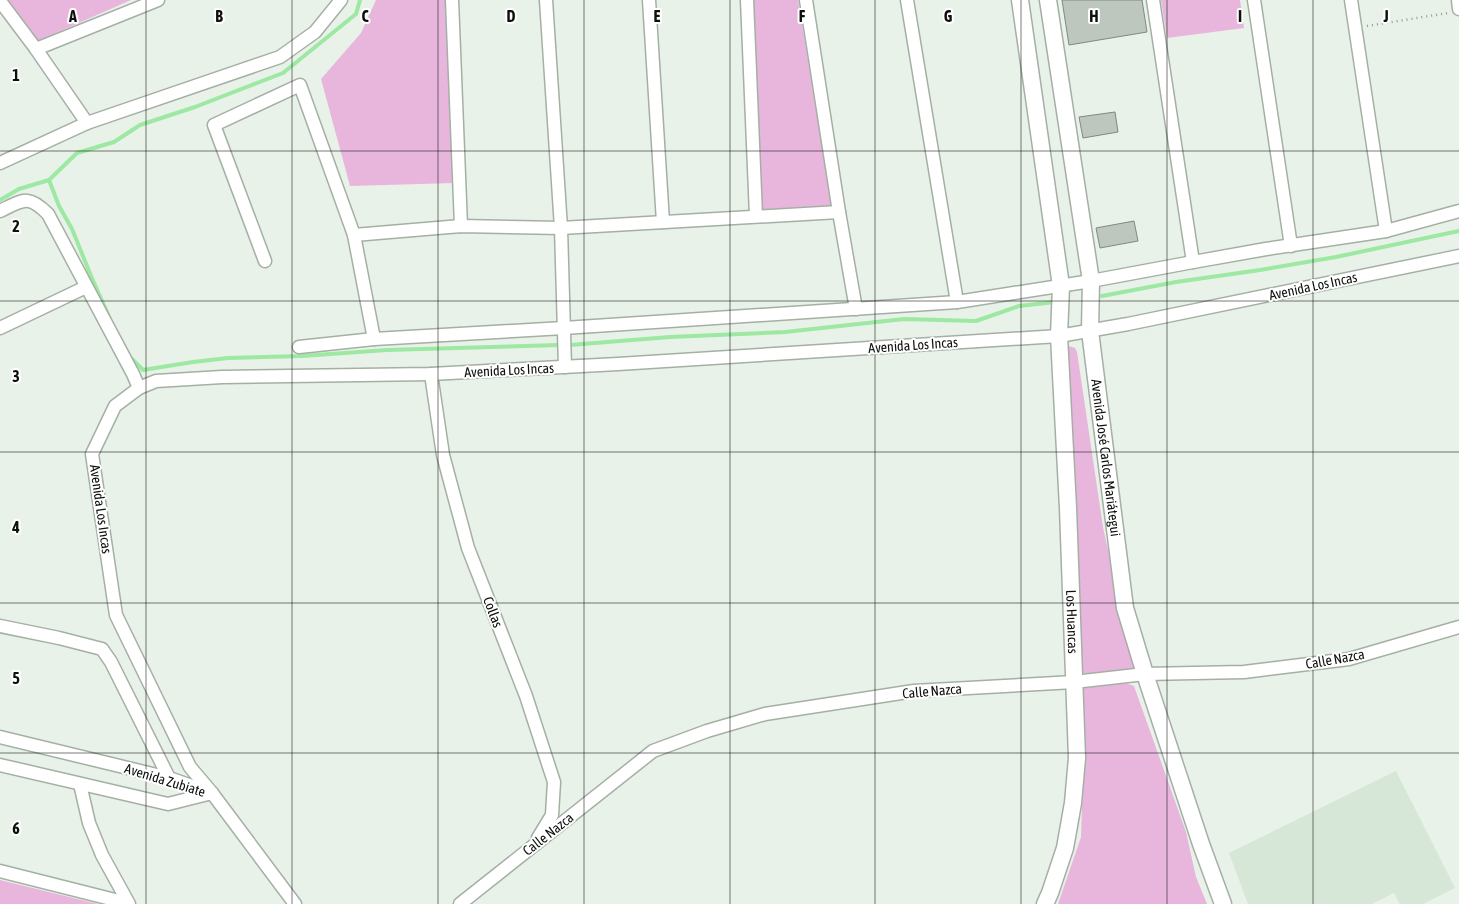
<svg xmlns="http://www.w3.org/2000/svg" width="1459" height="904" viewBox="0 0 1459 904" font-family="'Asap Condensed',sans-serif">
	<rect width="100%" height="100%" fill="#e8f2e8"/>
	<polygon fill="#d6e6d7" points="1396,771 1455,888 1423,904 1400,904 1394,893 1372,904 1248,904 1229,853"/>
	<g fill="#e8b6dd">
		<polygon points="5,0 131,0 38,41 30,35"/>
		<polygon points="376,0 445,0 455,183 350,186 321,79 361,33"/>
		<polygon points="753,0 798,0 832,206 760,211"/>
		<polygon points="1161,0 1240,0 1244,28 1167,38"/>
		<polygon points="1069,346 1075,348 1077,352 1103,527 1134,671 1069,674 1066,349"/>
		<polygon points="1123,682 1134,686 1186,832 1196,877 1207,904 1058,904 1081,837 1083,778 1079,691 1090,684"/>
		<polygon points="0,880 98,904 0,904"/>
	</g>
	<g fill="none" stroke-linecap="round" stroke-linejoin="round">
		<g stroke="#9de8a3" stroke-width="4">
			<polyline points="49,180 59,206 72,229 91,276 110,319"/>
			<polyline points="0,200 19,189 49,180 77,153 114,142 140,125 195,107 283,73 356,14 360,0"/>
			<polyline points="1102,296 1176,282 1260,270 1336,257 1459,231"/>
			<polyline points="570,345 670,337 785,332 904,319 976,321 1019,306 1055,302"/>
			<polyline points="131,358 143,370 193,362 228,358 302,356 387,350 559,345"/>
		</g>
	</g>
	<g fill="#bdc7be" stroke="#808981">
		<polygon points="1062,0 1142,0 1147,32 1069,45"/>
		<polygon points="1115,112 1118,132 1083,138 1079,117"/>
		<polygon points="1134,221 1138,241 1100,248 1096,228"/>
	</g>
	<g fill="none" stroke-linecap="round" stroke-linejoin="round">
		<defs>
			<g id="minor">
				<polyline points="452,0 461,226"/>
				<polyline points="546,0 561,228 565,367"/>
				<polyline points="649,0 663,222"/>
				<polyline points="747,0 756,216"/>
				<polyline points="806,0 839,212 856,309"/>
				<polyline points="907,0 957,302"/>
				<polyline points="1153,0 1193,262"/>
				<polyline points="1254,0 1291,246"/>
				<polyline points="1351,0 1386,231"/>
				<polyline points="1458,0 1459,9"/>
				<polyline points="0,1 36,49 87,123"/>
				<polyline points="36,49 158,0"/>
				<polyline points="0,163 87,123 280,57 315,32 341,0"/>
				<path d="M0,211C23,200 28,194 48,214L133,374L139,388"/>
				<polyline points="354,235 461,226 561,228 839,212"/>
				<polyline points="265,261 214,125 300,85 354,235 374,339"/>
				<polyline points="0,328 86,287"/>
				<polyline points="299,347 374,339 564,328 957,302 1091,281 1193,262 1266,249 1386,231 1459,211"/>
				<polyline points="431,374 443,455 468,548 526,696 554,782 552,815 538,838"/>
				<polyline points="0,626 59,638 102,649 111,662 169,778"/>
				<polyline points="0,737 169,778 212,793"/>
				<polyline points="0,765 168,804 212,793"/>
				<polyline points="80,784 89,823 102,855 129,904"/>
				<polyline points="0,871 127,903"/>
				<polyline points="295,904 212,793 190,767 116,615 92,454 115,406 139,388 156,381 222,377 431,374 618,364 1059,336 1128,324 1459,256"/>
				<polyline points="460,904 653,751 707,731 765,714 914,691 1074,682 1145,674 1244,672 1349,659 1459,627"/>
			</g>
			<g id="major">
				<path id="s1" d="M1020,0L1061,286L1059,336L1068,508L1077,758L1073,803L1065,848L1050,893L1045,904"/>
				<path id="s2" d="M1048,0L1091,281L1090,331L1125,608L1145,674L1201,844L1223,904"/>
			</g>
		</defs>
		<use href="#minor" stroke="#a5afa6" stroke-width="15"/>
		<use href="#major" stroke="#a5afa6" stroke-width="19"/>
		<polyline stroke="#959d95" stroke-width="2.5" stroke-dasharray="1 4" stroke-linecap="butt" points="1367,26 1448,13"/>
		<use href="#minor" stroke="#fff" stroke-width="12"/>
		<use href="#major" stroke="#fff" stroke-width="16"/>
	</g>
	<path fill="none" stroke="#0d100d" stroke-width="1" stroke-opacity="0.55" d="M146,0V904M292,0V904M438,0V904M584,0V904M730,0V904M875,0V904M1021,0V904M1167,0V904M1313,0V904M0,151H1459M0,301H1459M0,452H1459M0,603H1459M0,753H1459"/>
	<g text-anchor="middle" stroke-width="4" stroke-linejoin="round" paint-order="stroke">
		<g font-size="14" fill="#0d100d" stroke="#fff">
			<text transform="translate(1313 286) rotate(-12)" y="5">Avenida Los Incas</text>
			<text transform="translate(913 345) rotate(-4)" y="5">Avenida Los Incas</text>
			<text transform="translate(509 370) rotate(-3)" y="5">Avenida Los Incas</text>
			<text dy="5" stroke="none"><textPath href="#s2" startOffset="462">Avenida José Carlos Mariátegui</textPath></text>
			<text transform="translate(101 509) rotate(82)" y="5">Avenida Los Incas</text>
			<text transform="translate(493 612) rotate(69)" y="5">Collas</text>
			<text dy="5" stroke="none"><textPath href="#s1" startOffset="625">Los Huancas</textPath></text>
			<text transform="translate(1335 659) rotate(-10)" y="5">Calle Nazca</text>
			<text transform="translate(932 691) rotate(-5)" y="5">Calle Nazca</text>
			<text transform="translate(165 780) rotate(17)" y="5">Avenida Zubiate</text>
			<text transform="translate(548 834) rotate(-38)" y="5">Calle Nazca</text>
		</g>
	</g>
	<g font-size="16" text-anchor="middle" font-weight="bold" fill="#0d100d" stroke="#fff" stroke-width="4" stroke-linejoin="round" paint-order="stroke">
		<text x="73" y="22">A</text>
		<text x="219" y="22">B</text>
		<text x="365" y="22">C</text>
		<text x="511" y="22">D</text>
		<text x="657" y="22">E</text>
		<text x="802" y="22">F</text>
		<text x="948" y="22">G</text>
		<text x="1094" y="22">H</text>
		<text x="1240" y="22">I</text>
		<text x="1386" y="22">J</text>
		<text x="16" y="81">1</text>
		<text x="16" y="232">2</text>
		<text x="16" y="382">3</text>
		<text x="16" y="533">4</text>
		<text x="16" y="684">5</text>
		<text x="16" y="834">6</text>
	</g>
</svg>
